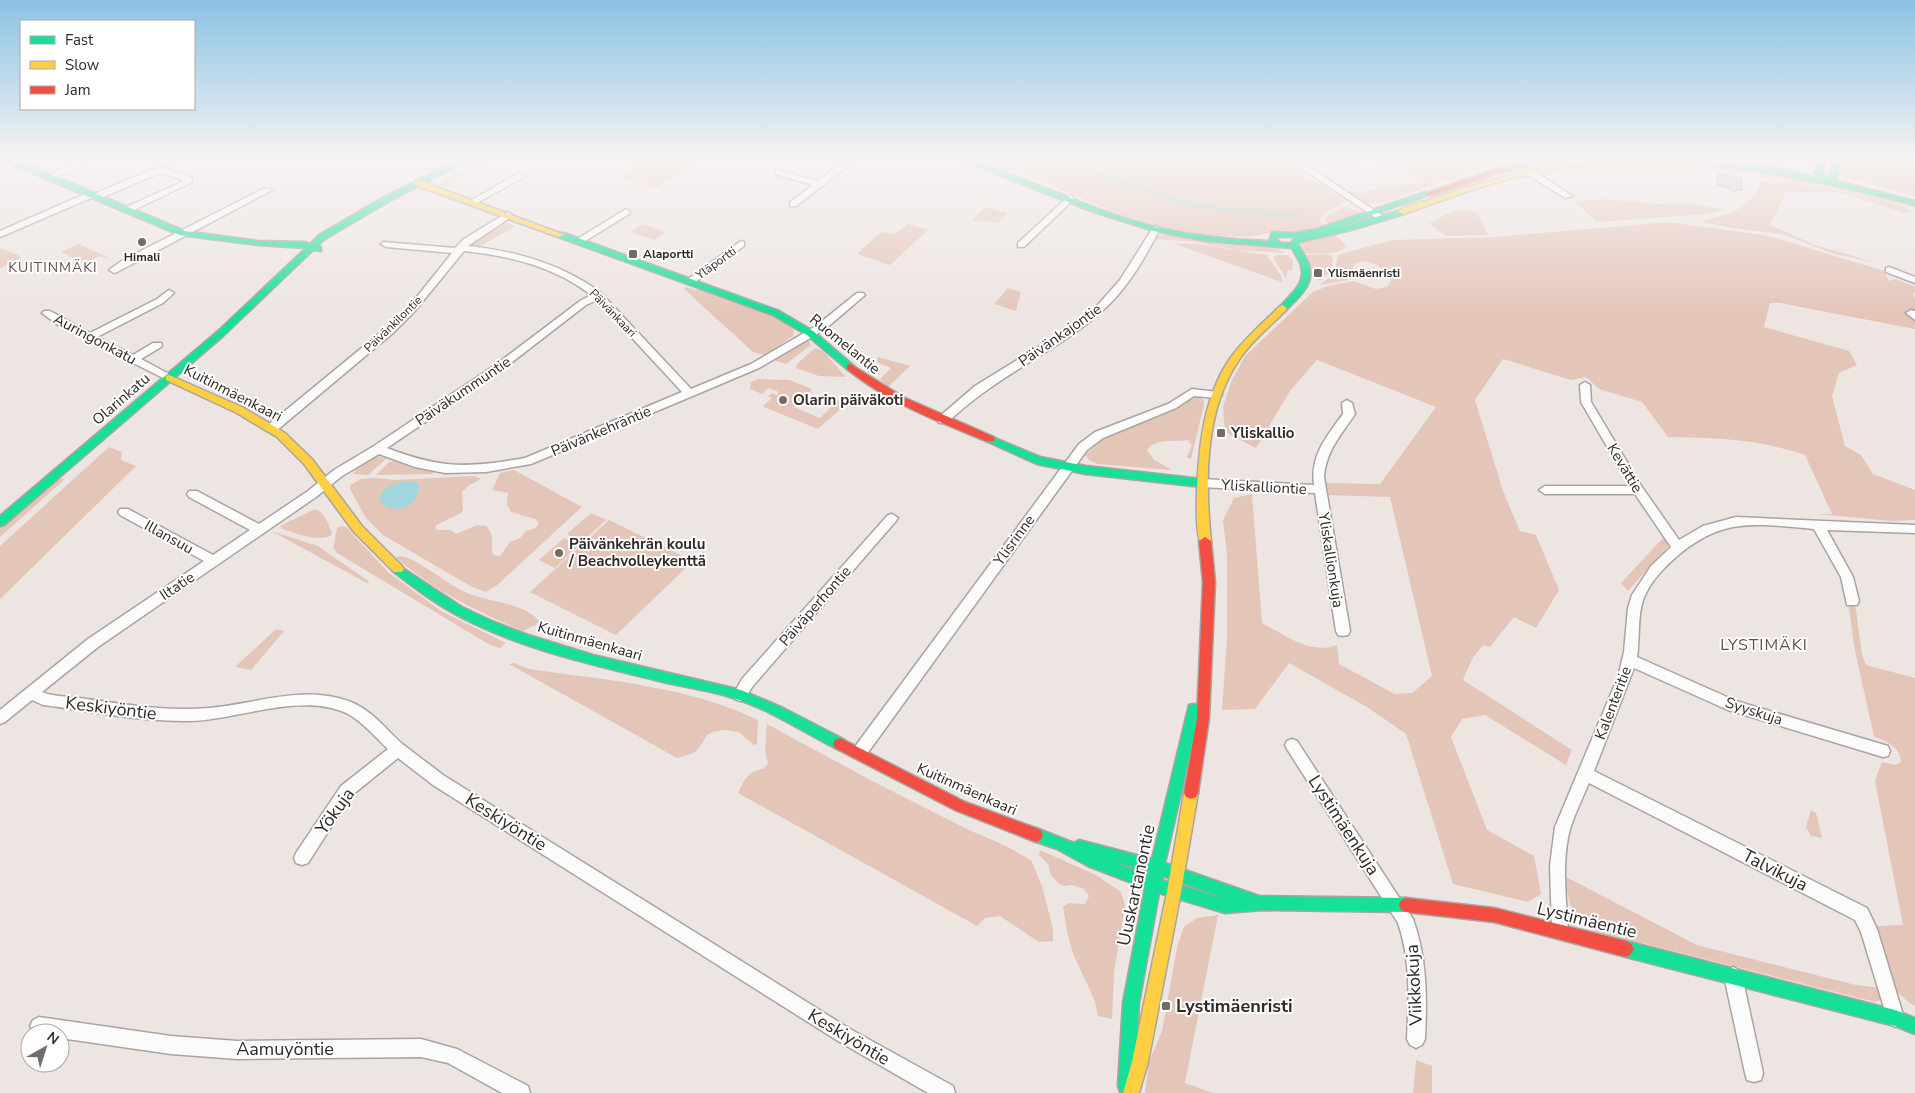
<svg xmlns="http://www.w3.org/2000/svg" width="1915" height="1093" viewBox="0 0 1915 1093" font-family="'Nunito Sans',sans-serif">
	<rect width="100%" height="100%" fill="#ede5e2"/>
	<g fill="#e4c6b9">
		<polygon points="489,158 498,158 442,187 442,180"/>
		<polygon points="652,158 704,158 656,188 622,177"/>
		<polygon points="968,158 1282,158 1346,202 1324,213 1320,221 1325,226 1298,231 1278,231 1251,237 1209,235 1182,231 1158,227 1115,213 1034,178 984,161"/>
		<path d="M1295,158H1492V162L1496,165L1476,170L1385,202C1372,204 1356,204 1349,191L1353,190L1358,193L1419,182C1413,176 1405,169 1396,173L1376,161H1365L1354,168L1331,165L1313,170Z"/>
		<polygon points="1842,158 1904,158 1915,162 1915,197 1842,176 1844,173 1839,171"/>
		<polygon points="1606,162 1676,162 1745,170 1755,172 1755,174 1748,176 1679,164 1650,162 1596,165"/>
		<path d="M1759,171C1811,179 1861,190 1912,204L1915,208L1847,188L1767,179L1762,176Z"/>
		<path d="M1767,181C1798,183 1890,193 1912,212L1904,213L1842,193L1786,192L1770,225L1815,245L1877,263L1835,254L1782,234L1740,229L1705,223L1704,220C1729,215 1751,208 1761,182Z"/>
		<polygon points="1605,199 1659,204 1683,203 1726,210 1705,214 1597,222 1574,201"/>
		<polygon points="986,207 1008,213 998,223 972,220"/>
		<polygon points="1345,207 1360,212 1329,225 1326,223 1325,219 1331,213"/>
		<path d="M1463,210L1477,213L1488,235L1446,236L1431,225L1430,223C1441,217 1450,210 1463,210Z"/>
		<polygon points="505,222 515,226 479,247 470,245 474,238"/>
		<path d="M1669,222L1769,236L1884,271L1889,281L1896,279L1915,287V293L1913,292L1915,300V329L1780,303H1770L1764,327L1849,351L1857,365L1839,373L1832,396L1845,446L1861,455L1873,474L1915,490V520L1891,521L1818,514H1832L1805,455C1758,439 1718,438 1668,437L1642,402L1599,389L1586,377L1571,380L1503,359L1475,400L1503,491L1520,531L1536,535L1559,590L1536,628L1514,617L1490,647L1483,645L1473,657L1463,680L1572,750L1566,765L1485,715L1462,719L1451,737L1487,830L1534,856L1541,894L1528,902L1453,884L1406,734L1367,707L1289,663L1255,709L1222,710L1227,638V555L1223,520L1234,498L1252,494L1262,623C1287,636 1309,655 1337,645L1339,664L1395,694L1412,693L1432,676L1390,497L1327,495L1324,476L1327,483L1380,484L1436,407L1317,360L1290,391L1256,448L1225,432L1223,406L1232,380L1245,356L1313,292L1328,286L1354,281L1376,289L1387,287L1391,281C1387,268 1368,256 1354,264L1351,277L1348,280L1319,285L1334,274L1338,256L1341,254L1392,240L1495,237Z"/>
		<polygon points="642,224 666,232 654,240 631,232"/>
		<polygon points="908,224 928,230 890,265 857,254 881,232 895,234"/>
		<polygon points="1166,234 1273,246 1285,253 1238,250 1196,242 1156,239 1158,236"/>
		<path d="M1335,235L1344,243L1345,248C1334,256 1316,253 1303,253L1300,245L1302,243Z"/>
		<polygon points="93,237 79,244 111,259 100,256 88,261 89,263 84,263 61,252"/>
		<polygon points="1179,243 1199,244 1267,255 1281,276 1282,282 1175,244"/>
		<polygon points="0,248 18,255 21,258 0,268"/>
		<path d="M1326,254L1331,255L1333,259C1331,270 1329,275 1319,281L1317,280L1319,272L1313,270L1304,255Z"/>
		<polygon points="1276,255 1288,255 1293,261 1292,270 1288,270 1286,278 1273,258"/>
		<path d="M686,287L696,290L700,289C729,299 772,309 794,330L793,336L767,354L763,355L753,352L684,289Z"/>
		<polygon points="1008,288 1021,292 1016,311 994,304"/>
		<polygon points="802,341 809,341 811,345 786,364 773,360"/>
		<polygon points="815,348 823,351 846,377 819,376 796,368 797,364"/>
		<polygon points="878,357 910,366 888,387 880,379 891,368 877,362"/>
		<polygon points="758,379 789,380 810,388 812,390 794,407 820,418 838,400 843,407 818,429 764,407 763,406 772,398 768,396 772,393 777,395 779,392 768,388 762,394 750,389 751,384 749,383"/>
		<path d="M1195,397H1200L1204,401V405L1191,459L1187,457L1192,445L1188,440C1176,442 1155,438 1147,450L1154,460L1169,468L1170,470L1097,464L1089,460L1085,455L1103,439L1161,415Z"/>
		<polygon points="109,447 122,452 121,460 136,466 0,599 0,546"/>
		<polygon points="377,456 387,458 368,475 353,474 359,466"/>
		<polygon points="393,461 416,469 433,470 433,474 376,475 389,462"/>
		<path d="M514,470L582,507L496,586L486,592L472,587L383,535L366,518L350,489V485L361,479L373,478L395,480L475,476L481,479L468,486L462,492L463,510L461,513L435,526L437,530H450L456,534L477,525L486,526C496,536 490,543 493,555L500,556L510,542L520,538L526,531L536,528L539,523L535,519L511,512L507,504L508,493L492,490L500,473Z"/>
		<polygon points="60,478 65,479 0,537 0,527"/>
		<path d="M315,509C325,513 329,524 332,534C321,544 295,533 282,529L280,526Z"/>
		<polygon points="591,513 606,520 582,542 567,534"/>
		<polygon points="609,520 693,561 616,635 530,592"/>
		<path d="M342,526L346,527L389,573L441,611L506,643L500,648L490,645L337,553L333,547C336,541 335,535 337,528Z"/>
		<polygon points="271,531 318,546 368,581 369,584"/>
		<polygon points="564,538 579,545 555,568 539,560"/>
		<polygon points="1663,538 1673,541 1628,591 1621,583"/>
		<path d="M400,556C415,557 450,586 467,593C488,602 525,603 539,621L537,624L523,631C477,612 434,590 396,558Z"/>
		<path d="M1848,600L1855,602L1862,655L1866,665L1915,678V1006L1907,1001L1894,989L1876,926L1903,925L1875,781L1882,762L1895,765L1901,762C1900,747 1887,741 1874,737L1854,646Z"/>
		<polygon points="276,629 284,631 251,670 235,667"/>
		<path d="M514,663L529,669C605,680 688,686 758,720L757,744L754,745L739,732L725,730L713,732L707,735L700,747L694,753L677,758L509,664Z"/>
		<path d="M767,724L874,782L969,830L1004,845L1031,860L1042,886L1053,929V941L1039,942L1000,916L985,918L977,926L738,793C745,779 747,772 763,769L768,764L765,749Z"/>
		<polygon points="1811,810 1816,813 1822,838 1811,836 1806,827"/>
		<path d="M1040,850L1096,875L1121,892L1125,906L1114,972L1112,1019L1098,1016C1095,995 1083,977 1075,958C1068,942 1066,924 1063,907L1069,903L1085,904L1089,896L1084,889L1072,885L1065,886L1059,884L1051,875L1048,864L1039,855Z"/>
		<path d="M1564,876L1697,945L1856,985L1882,988L1883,995L1880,1000L1875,1002L1594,931C1570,921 1569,899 1564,876Z"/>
		<polygon points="1218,915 1185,1083 1213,1093 1145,1093 1149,1062 1162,1031 1177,947 1184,927 1197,918"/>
		<polygon points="1416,1060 1432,1066 1432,1093 1413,1093"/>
	</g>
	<path fill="#a0d7de" d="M415,481L419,484C420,509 389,517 379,499C384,483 401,482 415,481Z"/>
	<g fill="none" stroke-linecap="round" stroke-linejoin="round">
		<path stroke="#a0d7de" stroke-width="2.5" d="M1062,158C1120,183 1181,206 1245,213C1249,213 1255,211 1259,212C1273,214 1287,215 1301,215"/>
	</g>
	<polygon fill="#c9c3c0" stroke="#a29c9a" points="1717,173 1742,178 1742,190 1732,191 1726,187 1717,185"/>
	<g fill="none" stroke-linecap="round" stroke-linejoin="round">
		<defs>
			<g id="street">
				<polygon points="84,158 96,158 52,179 45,177"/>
				<polygon points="848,158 858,158 796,206 790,206 790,202 813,185 776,174 776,170 818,181"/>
				<polygon points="1286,158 1296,158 1386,218 1382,221 1379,220"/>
				<polygon points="15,161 18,161 18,165 0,171 0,166"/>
				<polygon points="165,168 191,177 192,182 130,212 124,212 124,208 184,181 164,173 155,175 98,199 91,198 0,237 0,231 87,193 94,194 149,171"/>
				<polygon points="1525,169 1531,169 1572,196 1565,198 1525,173"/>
				<polygon points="519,173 523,176 522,178 475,204 468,202"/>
				<polygon points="265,188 272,190 117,272 114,273 109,270 123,260"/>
				<polygon points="1070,195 1073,196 1073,200 1024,247 1018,247 1018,243"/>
				<polygon points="626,209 630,212 629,214 582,243 576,243 574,241"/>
				<path d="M508,212L512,215L511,217L468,246C516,251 562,264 601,293L691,389L751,364L816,326L857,293H863L865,295L824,330L759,368L531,464L486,472L445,473L415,467L379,454L342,476L316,497L98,647L42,692C53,697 68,696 80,698C122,704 166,712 209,708C257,704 303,684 351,702C371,710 385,728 401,743C415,754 429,764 443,775L850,1029L953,1086L955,1093H928L838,1041L433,785L398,758L351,796L308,863L302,865L296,863L294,858L296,853L341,786L388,749C375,737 363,722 348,714C304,691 237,720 190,721C141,722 92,711 43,705L32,700L5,722L0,724V710L88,639L204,561L120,515L118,512L120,509H128L213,555L250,530L189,497L187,494L189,491H197L259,524L308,491L334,470L374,446L494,366L580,301L591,295C554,266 510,256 464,251L414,312L394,332L276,431H268L266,428L268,425L386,328L408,308L452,253L386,247L381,244L383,242L455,248L464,239ZM597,300L682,392L525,458C469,468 441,469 387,448L502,370L586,305Z"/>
				<path d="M1156,226L1160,229C1144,259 1127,290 1101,312C1053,354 995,376 947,423H939L937,420L939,417L975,386L1056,336L1095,308L1120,280L1152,229Z"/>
				<polygon points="741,241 744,242 744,246 694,283 688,283 688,279"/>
				<polygon points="1889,267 1915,277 1915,283 1886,272 1886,268"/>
				<polygon points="169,290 174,293 163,303 97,337 133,355 153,343 161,343 162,345 161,347 141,359 173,376 174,378 173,380 169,381 58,325 42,313 44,311 50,311 90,333 157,299"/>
				<polygon points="1911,310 1915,311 1915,320 1906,313"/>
				<path d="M1585,382L1590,385L1591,402L1642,487L1679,540L1703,526L1736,517L1915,525V533L1827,530L1853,577L1859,601L1857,605H1847L1841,577L1814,529C1756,524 1722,516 1675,558C1662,569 1649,584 1643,600C1637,619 1640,638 1637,657L1736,701L1888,746L1890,751L1888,756L1883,757L1728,710L1634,668L1594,771L1867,908L1877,929L1904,1018L1901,1024L1895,1027L1889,1024L1861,932L1855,920L1589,783C1583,797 1576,811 1571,826C1561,858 1566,898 1568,931L1566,937L1560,939L1554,937L1552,931L1550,866L1555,827L1618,677L1624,652L1628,608L1632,595L1651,566L1671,547L1635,494H1545L1539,490L1545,486H1630L1581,402L1580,385Z"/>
				<polygon points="1192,389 1217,392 1222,395 1217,398 1194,396 1176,408 1103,438 1087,450 864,758 859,759 854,758 852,753 854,748 1079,444 1095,432 1168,404"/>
				<path d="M1347,400L1352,403L1355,414C1341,435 1326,451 1324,477L1350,631L1348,635L1343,636L1338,635L1336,631L1315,493L1202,487L1196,483L1202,479L1314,485C1310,455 1327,436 1343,414L1342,403Z"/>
				<polygon points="892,514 898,518 896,521 752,687 745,699 740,701 735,699 733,695 742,679 888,515"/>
				<path d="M1292,739L1297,741L1413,919C1427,958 1427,998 1425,1039L1422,1045L1416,1048L1410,1045L1407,1039C1409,1000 1411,961 1398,923L1287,749L1285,745L1287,741Z"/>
				<polygon points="1733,967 1739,970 1742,976 1763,1073 1761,1080 1754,1082 1747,1080 1745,1073 1724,976 1727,970"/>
				<polygon points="39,1017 171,1036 237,1041 421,1039 457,1049 528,1086 530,1093 502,1093 448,1063 421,1057 237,1059 171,1054 60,1038 60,1033 34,1033 30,1026 33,1020"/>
			</g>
			<g id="fast">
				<polygon points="0,158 18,161 185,231 258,241 304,242 310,244 319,235 382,198 463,158 473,158 388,202 325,239 317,246 321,247 321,251 313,250 223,336 4,525 0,526 0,516 217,332 306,248 258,245 180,235 13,165 0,162"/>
				<path d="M955,158H967L984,164C1042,185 1099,213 1159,228C1195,236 1232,240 1269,241L1272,232L1293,233L1317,229L1425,192L1432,194L1329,230L1401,210L1405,212L1404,214L1355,229L1300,242L1298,244C1301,250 1305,256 1308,262C1317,283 1299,297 1286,310L1283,311L1279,308C1290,294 1308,284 1300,263C1298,258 1294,253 1292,248L1207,241L1154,231L1091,211ZM1307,235L1294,238L1291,243H1281L1276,239L1278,237H1293Z"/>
				<path d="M1704,158H1719L1718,161L1774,168L1817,177L1814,173L1817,158H1825L1822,173L1827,177L1829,176L1833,158H1841L1837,177L1833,180L1915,201V205C1839,186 1765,169 1687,163L1683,161L1687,159L1705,160Z"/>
				<polygon points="1907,158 1915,158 1915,162 1907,160"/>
				<polygon points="558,233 564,233 779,311 813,331 855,367 850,370 847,369 807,335 773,315 558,237"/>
				<polygon points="990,436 1040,457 1086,466 1202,479 1207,483 1202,487 1086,474 1037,464 986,441 985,439 986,437"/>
				<path d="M398,565L462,607L494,622L528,635L593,655L741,690L783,708L845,740L847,744L845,748L840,750L835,748C802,731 769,709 733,698C709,690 683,687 659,681C589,664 517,648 453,613C432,601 413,587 394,572L392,569L394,566Z"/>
				<path d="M1194,704L1199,705L1200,709L1165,863L1259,896L1406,898L1411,900L1413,905L1411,910L1406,912L1262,910L1225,913L1159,893L1139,1003L1134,1086L1132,1092H1120L1118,1086L1123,1003L1145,888L1088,866L1057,849L1031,840L1029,835L1031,830L1036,828L1074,843L1079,840L1152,859L1188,709L1189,705ZM1114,862L1149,871L1148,875ZM1163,876L1227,899L1162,880Z"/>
				<polygon points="1626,941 1895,1010 1915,1018 1915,1034 1895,1026 1626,957 1621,954 1618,949 1621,944"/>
			</g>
			<g id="slow">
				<path d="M1611,158H1681L1691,161L1687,163C1636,161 1585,162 1535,173C1490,182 1447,199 1404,214L1397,212C1407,204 1424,202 1436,198C1493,178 1550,162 1611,158Z"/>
				<polygon points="415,181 421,181 565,235 558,237 415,185"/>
				<path d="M1283,305L1287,308L1286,310C1271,326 1251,341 1239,360C1204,411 1205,482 1211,541L1205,545L1201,544C1195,532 1197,504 1197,491C1199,445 1204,394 1232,356C1246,337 1264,322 1280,306Z"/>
				<polygon points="169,375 244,408 285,433 312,459 362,526 402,566 404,569 402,572 394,572 354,532 304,464 277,437 237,413 166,380 166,376"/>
				<polygon points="1191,787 1196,789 1198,793 1181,892 1148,1062 1139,1093 1123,1093 1132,1062 1167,892 1184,793 1186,789"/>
			</g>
			<g id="jam">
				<polygon points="1546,158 1562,158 1499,173 1431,196 1424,194 1494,169"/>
				<path d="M850,364L903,397L994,437L995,439L994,441H986C937,421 889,403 847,369V365Z"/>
				<polygon points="1205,537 1211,541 1215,582 1209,718 1198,793 1196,797 1191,799 1186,797 1184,793 1197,718 1203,582 1199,541"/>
				<polygon points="840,738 965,802 1041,830 1043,835 1041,840 1036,842 955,810 835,748 833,744 835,740"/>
				<polygon points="1406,898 1494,908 1626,941 1631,944 1634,949 1631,954 1626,957 1494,922 1406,912 1401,910 1399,905 1401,900"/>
			</g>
		</defs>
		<use href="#street" stroke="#a9a4a1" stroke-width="3"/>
		<use href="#fast" stroke="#a9a4a1" stroke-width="3"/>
		<use href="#slow" stroke="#a9a4a1" stroke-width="3"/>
		<use href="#jam" stroke="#a9a4a1" stroke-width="3"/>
		<use href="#street" fill="#fcfbfb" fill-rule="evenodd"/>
		<use href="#fast" fill="#16e098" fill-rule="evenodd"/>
		<use href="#slow" fill="#ffcf43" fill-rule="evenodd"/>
		<use href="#jam" fill="#f24e42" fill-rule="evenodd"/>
	</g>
	<linearGradient id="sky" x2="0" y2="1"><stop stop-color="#8bc2e4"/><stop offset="0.51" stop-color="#f7f3f2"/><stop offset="1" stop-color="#f7f3f2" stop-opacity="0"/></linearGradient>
	<rect width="1915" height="312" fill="url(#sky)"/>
	<g fill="#726b68" stroke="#fff" stroke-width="2">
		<circle cx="142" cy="242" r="5"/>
		<rect x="628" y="249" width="10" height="10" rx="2.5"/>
		<rect x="1313" y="268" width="10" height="10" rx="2.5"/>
		<circle cx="783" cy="400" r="5"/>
		<rect x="1216" y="428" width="10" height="10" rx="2.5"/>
		<circle cx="559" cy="553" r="5"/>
		<rect x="1161" y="1001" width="10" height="10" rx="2.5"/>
	</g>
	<g text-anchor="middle" stroke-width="4" stroke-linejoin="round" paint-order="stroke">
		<g font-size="12" font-weight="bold" fill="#2f2927" stroke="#fff" text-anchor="start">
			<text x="643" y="258">Alaportti</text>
			<text x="142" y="261" text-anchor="middle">Himali</text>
			<text x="1328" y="277">Ylismäenristi</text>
		</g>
		<g font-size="12" fill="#2f2927" stroke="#fff">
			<text transform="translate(716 263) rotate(-36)" y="4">Yläportti</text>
			<text transform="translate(613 313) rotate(46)" y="4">Päivänkaari</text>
			<text transform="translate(393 324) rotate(-44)" y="4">Päivänkilontie</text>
		</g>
		<g font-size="14" letter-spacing="1" fill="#5d504b" stroke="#fff">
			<text x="53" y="272">KUITINMÄKI</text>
		</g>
		<g font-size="15" fill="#2f2927" stroke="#fff">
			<text transform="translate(1060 335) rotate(-35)" y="5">Päivänkajontie</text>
			<text transform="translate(95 339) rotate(28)" y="5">Auringonkatu</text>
			<text transform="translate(845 344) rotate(39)" y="5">Ruomelantie</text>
			<text transform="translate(463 391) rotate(-34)" y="5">Päiväkummuntie</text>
			<text transform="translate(233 393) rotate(27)" y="5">Kuitinmäenkaari</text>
			<text transform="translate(121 399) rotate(-41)" y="5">Olarinkatu</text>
			<text transform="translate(601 431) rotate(-23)" y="5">Päivänkehräntie</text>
			<text transform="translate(1625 468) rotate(59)" y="5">Kevättie</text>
			<text transform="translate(1264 487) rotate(3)" y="5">Yliskalliontie</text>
			<text transform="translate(169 537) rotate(29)" y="5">Illansuu</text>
			<text transform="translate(1014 540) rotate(-54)" y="5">Ylisrinne</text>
			<text transform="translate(1331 560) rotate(81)" y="5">Yliskallionkuja</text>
			<text transform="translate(177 586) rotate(-34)" y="5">Iltatie</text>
			<text transform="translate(815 606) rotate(-49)" y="5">Päiväperhontie</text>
			<text transform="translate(590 641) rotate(16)" y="5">Kuitinmäenkaari</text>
			<text transform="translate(1613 703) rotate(-69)" y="5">Kalenteritie</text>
			<text transform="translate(1754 711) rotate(18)" y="5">Syyskuja</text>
			<text transform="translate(967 789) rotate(24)" y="5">Kuitinmäenkaari</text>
		</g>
		<g font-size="15" font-weight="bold" fill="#2f2927" stroke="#fff" text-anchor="start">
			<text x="793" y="405">Olarin päiväkoti</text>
			<text x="1231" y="438">Yliskallio</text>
			<text x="569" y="549">Päivänkehrän koulu<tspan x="569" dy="17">/ Beachvolleykenttä</tspan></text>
		</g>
		<g font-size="16" letter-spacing="1" fill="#5d504b" stroke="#fff">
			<text x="1764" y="650">LYSTIMÄKI</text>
		</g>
		<g font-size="18" fill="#2f2927" stroke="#fff">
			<text transform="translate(111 708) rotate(7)" y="6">Keskiyöntie</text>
			<text transform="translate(335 811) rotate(-54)" y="6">Yökuja</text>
			<text transform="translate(506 822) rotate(32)" y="6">Keskiyöntie</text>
			<text transform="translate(1344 825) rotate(57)" y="6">Lystimäenkuja</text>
			<text transform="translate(1775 870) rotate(27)" y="6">Talvikuja</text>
			<text transform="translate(1136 885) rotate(-78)" y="6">Uuskartanontie</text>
			<text transform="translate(1587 920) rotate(14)" y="6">Lystimäentie</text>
			<text transform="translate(1414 985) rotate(-93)" y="6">Viikkokuja</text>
			<text transform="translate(849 1037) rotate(31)" y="6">Keskiyöntie</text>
			<text x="285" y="1055">Aamuyöntie</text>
		</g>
		<g font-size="18" font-weight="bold" fill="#2f2927" stroke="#fff" text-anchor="start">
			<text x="1176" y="1012">Lystimäenristi</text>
		</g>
	</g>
	<rect x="20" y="20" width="175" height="90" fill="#ffffff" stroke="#aca9a9"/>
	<rect x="30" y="36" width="25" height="8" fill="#16e098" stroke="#aca9a9"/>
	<text x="65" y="45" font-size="15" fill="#2f2927">Fast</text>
	<rect x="30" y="61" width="25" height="8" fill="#ffcf43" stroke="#aca9a9"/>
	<text x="65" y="70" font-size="15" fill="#2f2927">Slow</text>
	<rect x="30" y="86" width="25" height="8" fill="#f24e42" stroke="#aca9a9"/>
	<text x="65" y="95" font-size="15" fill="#2f2927">Jam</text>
	<g transform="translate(45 1048) rotate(39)"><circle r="24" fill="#ffffff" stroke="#aca9a9"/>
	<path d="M0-4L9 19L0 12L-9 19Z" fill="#726b68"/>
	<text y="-8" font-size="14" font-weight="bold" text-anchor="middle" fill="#2f2927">N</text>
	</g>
</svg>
